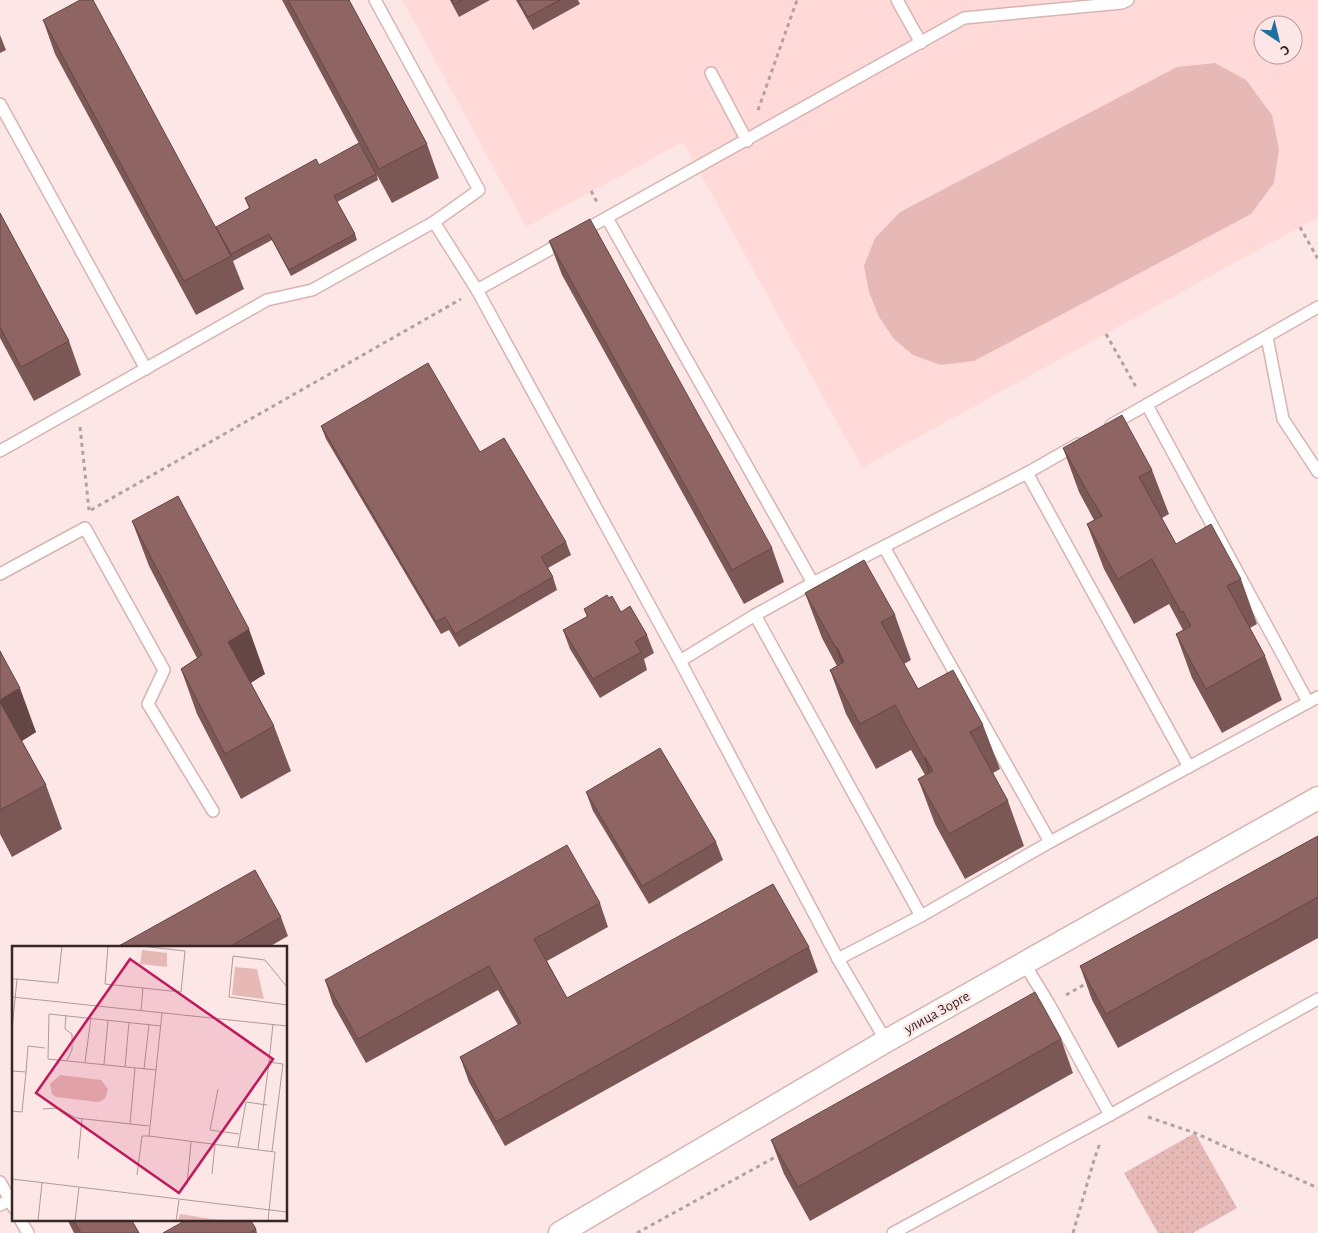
<svg xmlns="http://www.w3.org/2000/svg" width="1318" height="1233" viewBox="0 0 1318 1233" font-family="'Alegreya Sans',sans-serif">
	<defs>
		<pattern id="park-dots" width="8" height="8" patternUnits="userSpaceOnUse" patternTransform="scale(1.25)"><rect width="8" height="8" fill="#e6b9b7"/><path d="M2 2h.1M6 6h.1" fill="none" stroke="#c69f9d" stroke-width="1.8" stroke-linecap="round"/></pattern>
	</defs>
	<rect width="100%" height="100%" fill="#fde7e6"/>
	<path fill="#ffdad8" fill-rule="evenodd" d="M402,0H1318V217L862,468L683,142L526,227ZM1263,25H1293V55H1263Z"/>
	<polygon fill="#e6b9b7" points="1215,63 1246,80 1272,115 1279,149 1274,183 1251,214 974,361 941,365 913,355 894,339 879,317 869,292 864,266 875,238 900,212 1177,67"/>
	<polygon fill="url(#park-dots)" points="1195,1133 1237,1208 1193,1233 1158,1233 1124,1173"/>
	<g fill="none" stroke-linecap="round" stroke-linejoin="round">
		<defs>
			<g id="service">
				<polyline points="375,0 479,190 434,222 477,290 680,661 838,959 886,1041"/>
				<polyline points="897,0 921,43"/>
				<polyline points="711,73 747,141"/>
				<polyline points="0,104 146,369"/>
				<polyline points="607,218 813,583"/>
				<polyline points="581,232 964,18 1122,3 1128,0"/>
				<polyline points="477,290 565,241"/>
				<polyline points="1267,337 1283,419 1318,472"/>
				<polyline points="1147,405 1308,702"/>
				<polyline points="1111,425 1318,307"/>
				<polyline points="0,451 267,300 312,290 434,222"/>
				<polyline points="1027,473 1189,767"/>
				<polyline points="884,547 1050,842"/>
				<polyline points="0,574 85,528 164,670 148,704 213,811"/>
				<polyline points="755,615 921,916"/>
				<polyline points="680,661 755,615 813,583 1027,473 1078,444"/>
				<polyline points="838,959 921,916 1050,842 1318,697"/>
				<polyline points="1024,963 1049,1004 1110,1115"/>
				<polyline points="0,1182 10,1200"/>
				<polyline points="0,1205 10,1200 14,1208"/>
				<polyline points="20,1219 28,1233"/>
				<polyline points="893,1233 1110,1115 1318,999"/>
			</g>
			<polyline id="minor" points="560,1233 886,1041 1318,798"/>
		</defs>
		<use href="#service" stroke="#d7b4b2" stroke-width="14"/>
		<use href="#minor" stroke="#d7b4b2" stroke-width="25"/>
		<g stroke="#b3a09f" stroke-width="3" stroke-dasharray="4 4" stroke-linecap="butt">
			<polyline points="758,110 797,0"/>
			<polyline points="591,191 597,202"/>
			<polyline points="1300,227 1318,259"/>
			<polyline points="1106,334 1136,387"/>
			<polyline points="80,427 89,510"/>
			<polyline points="91,510 461,299"/>
			<polyline points="1066,995 1089,982"/>
			<polyline points="1148,1117 1195,1133 1318,1188"/>
			<polyline points="637,1233 779,1155"/>
			<polyline points="1073,1233 1094,1160 1100,1143"/>
		</g>
		<use href="#service" stroke="#fff" stroke-width="11"/>
		<use href="#minor" stroke="#fff" stroke-width="22"/>
	</g>
	<g fill="#7b5755">
		<polygon points="282,0 349,0 427,144 439,178 392,203 377,175 378,180 337,202 355,234 357,240 291,276 272,240 233,261 244,289 196,315 55,54 43,20 216,227 249,208 245,198 319,165 363,151"/>
		<polygon points="450,0 490,0 459,17"/>
		<polygon points="516,0 578,0 580,4 533,30"/>
		<polygon points="0,35 6,50 0,53"/>
		<polygon points="0,213 69,341 81,375 34,401 0,338"/>
		<polygon points="549,241 772,548 784,582 744,604 562,275"/>
		<polygon points="321,426 480,452 566,542 571,555 548,568 553,577 557,590 459,647 449,630 441,634 326,439"/>
		<polygon points="1063,448 1152,470 1169,514 1162,518 1176,544 1241,579 1257,624 1250,628 1265,656 1282,700 1222,733 1192,678 1176,634 1183,630 1169,604 1134,624 1104,569 1087,524 1094,520 1079,492"/>
		<polygon points="132,521 265,674 251,683 274,726 291,771 241,799 197,714 181,669 197,658 149,566"/>
		<polygon points="805,593 895,615 911,660 904,664 918,689 983,725 1000,769 993,773 1008,801 1024,846 965,879 935,824 918,779 925,775 911,750 876,769 846,714 830,670 837,666 822,638"/>
		<polygon points="609,598 621,612 647,635 654,653 644,659 647,670 600,698 570,649 563,630 587,617 584,609"/>
		<polygon points="0,651 36,732 22,741 46,785 62,829 12,857 0,834"/>
		<polygon points="586,792 716,842 723,860 649,904 593,811"/>
		<polygon points="1318,836 1318,938 1118,1048 1092,1000 1080,966"/>
		<polygon points="600,903 608,927 547,961 567,998 809,947 818,972 505,1146 469,1082 460,1057 518,1025 498,990 366,1063 333,1004 325,980"/>
		<polygon points="281,917 288,936 269,947 117,947"/>
		<polygon points="1061,1039 1073,1073 810,1221 784,1174 771,1140"/>
		<polygon points="67,1219 131,1219 139,1233 74,1233"/>
		<polygon points="256,1229 257,1233 163,1233"/>
	</g>
	<g fill="#644745">
		<polygon points="249,629 265,674 244,686 228,642"/>
		<polygon points="837,647 853,692 852,693 836,648"/>
		<polygon points="20,688 36,732 15,745 0,703 0,700"/>
		<polygon points="925,757 941,801 940,802 924,758"/>
	</g>
	<g fill="#8f6563" stroke="#644745">
		<polygon points="80,0 93,0 231,256 184,281 43,20"/>
		<polygon points="288,0 349,0 427,144 379,169"/>
		<polygon points="452,0 462,0 454,4"/>
		<polygon points="518,0 560,0 528,17"/>
		<polygon points="359,143 376,174 334,196 355,234 289,270 269,234 231,254 216,227 250,208 245,198 316,159 319,165"/>
		<polygon points="0,213 69,341 21,367 0,327"/>
		<polygon points="590,219 772,548 732,570 549,241"/>
		<polygon points="428,363 480,452 504,438 566,542 541,557 553,577 455,634 445,617 436,622 321,426"/>
		<polygon points="1122,415 1152,470 1139,477 1176,544 1211,524 1241,579 1227,586 1265,656 1206,689 1176,634 1191,626 1183,611 1181,612 1152,559 1118,579 1087,524 1102,516 1094,502 1093,502 1063,448"/>
		<polygon points="178,496 249,629 228,642 274,726 225,754 181,669 202,655 132,521"/>
		<polygon points="864,560 895,615 881,622 918,689 953,670 983,725 970,732 1008,801 949,834 918,779 933,771 925,757 924,758 895,705 860,724 830,670 844,662 837,647 836,648 805,593"/>
		<polygon points="607,595 609,598 612,596 621,612 630,606 647,635 635,642 641,652 593,679 563,630 588,616 584,609"/>
		<polygon points="0,651 20,688 0,700"/>
		<polygon points="0,702 46,785 0,810"/>
		<polygon points="660,748 716,842 642,886 586,792"/>
		<polygon points="1318,836 1318,897 1106,1014 1080,966"/>
		<polygon points="567,845 600,903 534,939 567,998 773,884 809,947 496,1122 460,1057 521,1023 489,966 358,1039 325,980"/>
		<polygon points="255,870 281,917 229,947 117,947"/>
		<polygon points="1035,992 1061,1039 798,1187 771,1140"/>
		<polygon points="73,1219 131,1219 139,1233 81,1233"/>
		<polygon points="188,1219 250,1219 256,1229 249,1233 163,1233"/>
	</g>
	<g text-anchor="middle" stroke-width="5" stroke-linejoin="round" paint-order="stroke">
		<g font-size="15" fill="#352726" stroke="#fde7e6">
			<text transform="translate(937 1012) rotate(-29)" y="5">улица Зорге</text>
		</g>
	</g>
	<g transform="translate(12 946)">
		<rect width="275" height="275" fill="#fde7e6"/>
		<path d="M130,4L155,7V21L128,18ZM48,129L89,134L96,143L93,153L86,156L44,151L40,148L38,138Z" fill="#e6b9b7"/>
		<path d="M168,268L199,273L234,275H166Z" fill="#e6b9b7"/>
		<path d="M223,21L245,23L252,53L220,49Z" fill="#e6b9b7"/>
		<path fill="none" stroke="#ad9a99" stroke-width="1" d="M96,0L93,38L169,46L173,5L129,0M0,33H5L0,83M5,33L46,37L50,0M275,41L253,14L221,10L217,51L275,59M0,51L275,80M129,65L131,42M54,69L53,83L60,88V104L55,114M73,116L79,72M92,118L96,74M113,121L117,76M132,123L137,78M144,124L36,113L37,68L149,80M0,125L14,126L16,100L33,102M206,143L198,184L227,188M31,163L46,162L64,172L137,180M0,165L10,166L14,126M118,178L123,122M137,190L263,206L256,275M226,201L234,156L255,159M246,203L257,116M260,205L271,118L257,116L261,78M66,213L70,173M200,228L203,199M125,229L130,190H137L150,67M0,233L275,266M175,239L179,196M26,275L30,237M63,275L67,241M164,275L167,254"/>
		<path fill="#c2185b" fill-opacity="0.15" stroke="#c2185b" stroke-width="2.5" d="M118,13L261,113L167,247L24,147Z"/>
		<rect width="275" height="275" fill="none" stroke="#352726" stroke-width="2.5"/>
	</g>
	<g transform="translate(1278 40) rotate(145)"><circle r="24" fill="#fde7e6" stroke="#ad9a99"/>
	<path d="M0-4L9 19L0 12L-9 19Z" fill="#1f70a1"/>
	<text y="-8" font-size="14" font-weight="bold" text-anchor="middle" fill="#352726">С</text>
	</g>
</svg>
